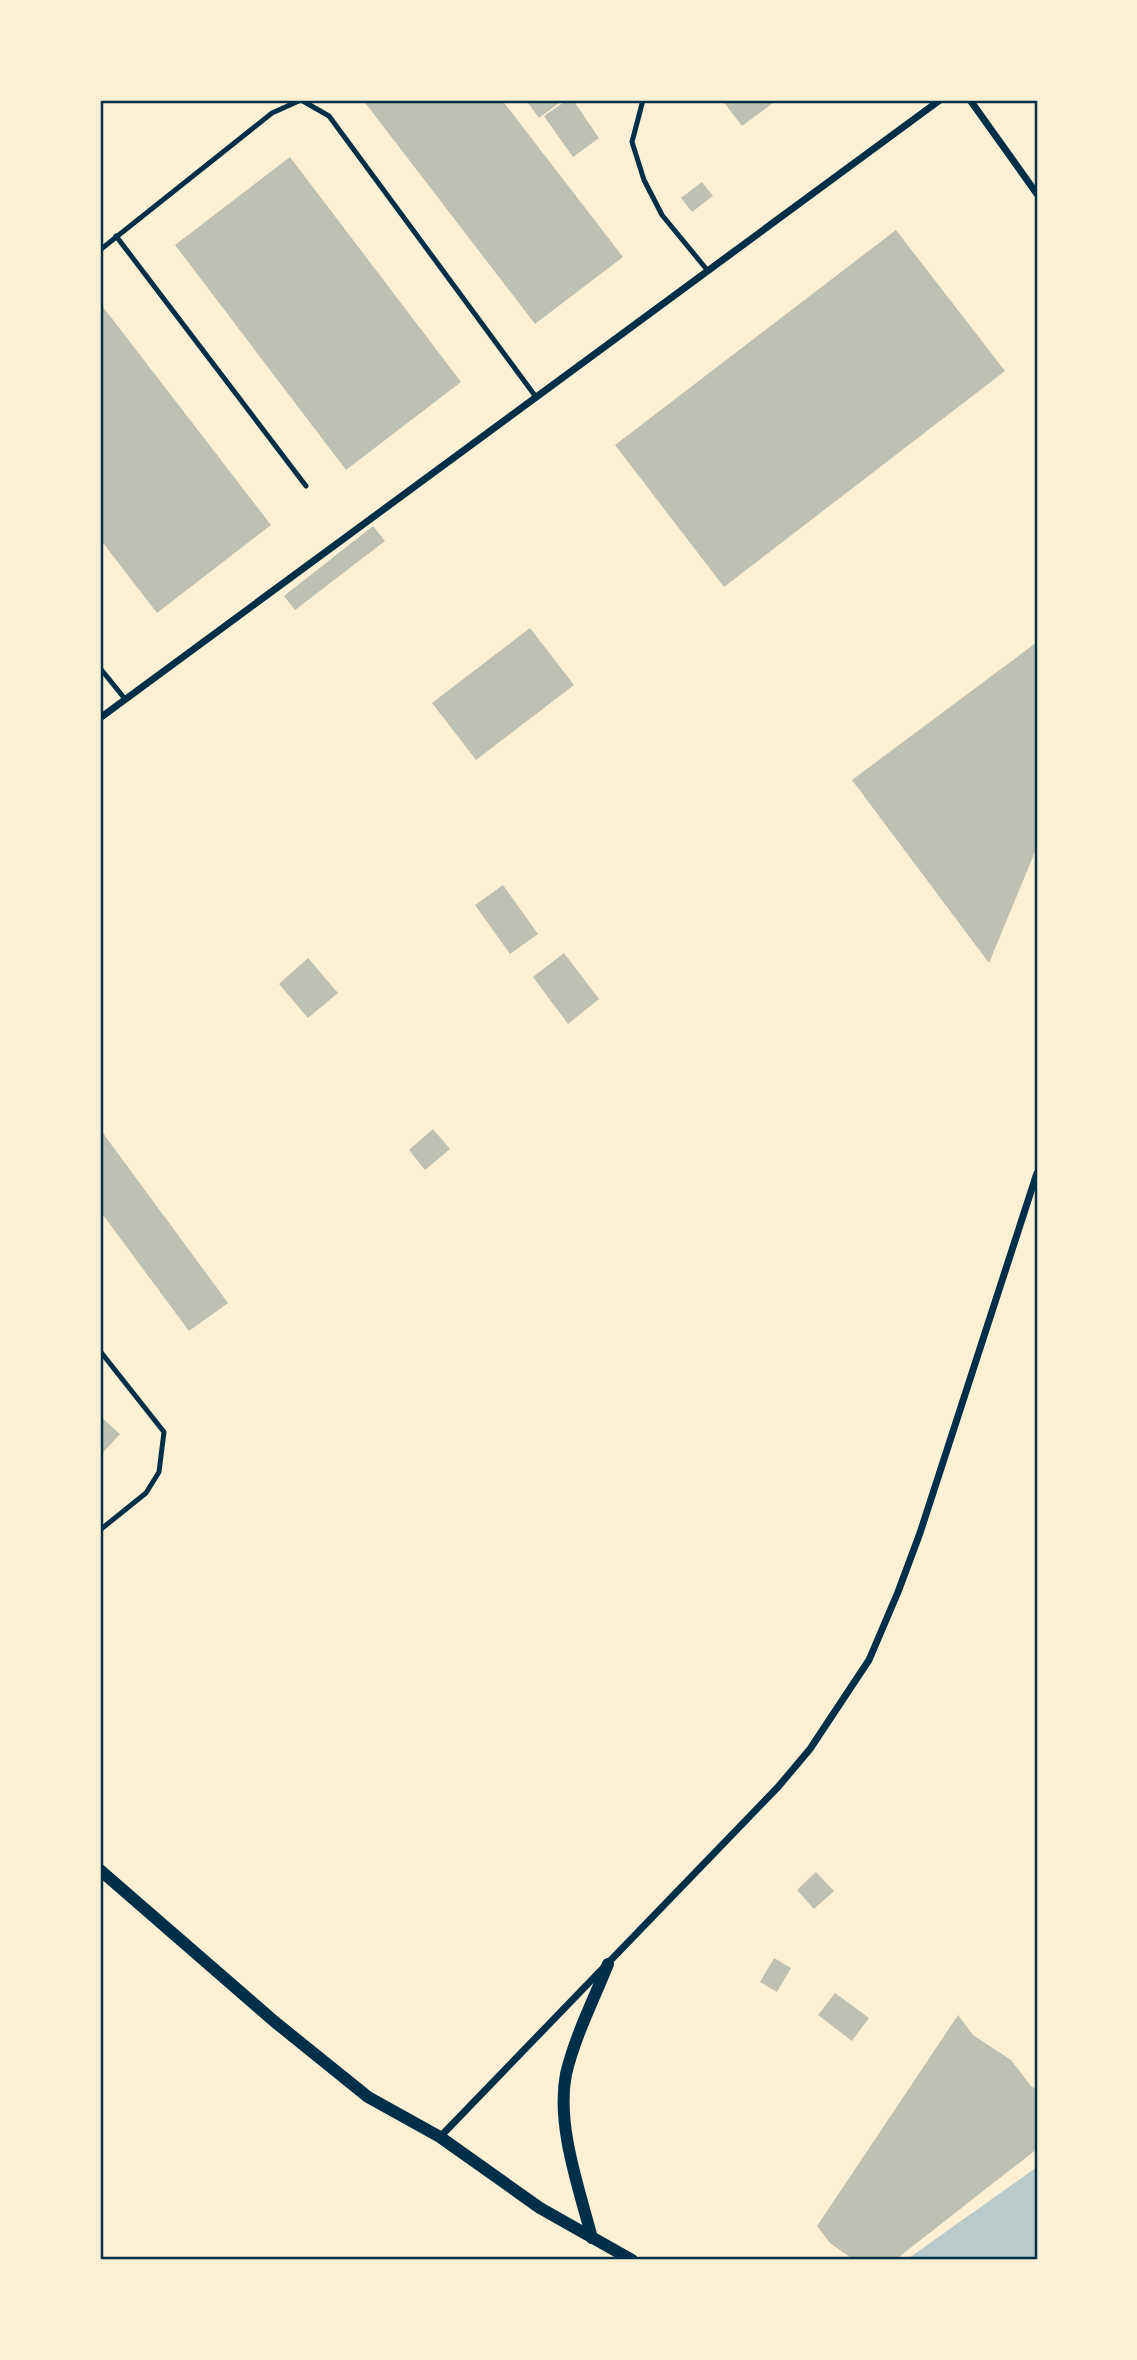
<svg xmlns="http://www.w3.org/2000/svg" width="1137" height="2360" viewBox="0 0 1137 2360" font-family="Inter,sans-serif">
	<rect width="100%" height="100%" fill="#fdf0d5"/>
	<polygon fill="#b9caca" points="1037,2167 1037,2260 906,2260"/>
	<g fill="#bec0b2">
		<polygon points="363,100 502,100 623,257 535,324"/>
		<polygon points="526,100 563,100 539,118"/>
		<polygon points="567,100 573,100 599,138 573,157 544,116"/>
		<polygon points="722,100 777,100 742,126"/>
		<polygon points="290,157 461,382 346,470 175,245"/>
		<polygon points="702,182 713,196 692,212 681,198"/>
		<polygon points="896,230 1005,371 724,587 615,445"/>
		<polygon points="100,303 271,525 157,613 100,539"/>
		<polygon points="373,526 385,541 295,610 284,596"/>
		<polygon points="530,628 574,685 476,760 432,703"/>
		<polygon points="1037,642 1037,847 989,963 852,780"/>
		<polygon points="503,885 538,934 510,954 475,905"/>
		<polygon points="564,953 599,999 568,1024 533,977"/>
		<polygon points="308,958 338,993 308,1018 279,984"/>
		<polygon points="100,1129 228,1303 189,1331 100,1211"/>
		<polygon points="433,1129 450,1149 425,1170 409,1150"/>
		<polygon points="100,1416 120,1434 100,1456"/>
		<polygon points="816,1872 834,1891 814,1909 797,1890"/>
		<polygon points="774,1958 791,1968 777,1992 760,1982"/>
		<polygon points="835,1993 869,2018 852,2041 818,2015"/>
		<polygon points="958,2015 973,2035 1011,2060 1031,2086 1037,2090 1037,2149 895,2260 854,2260 830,2243 817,2226"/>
	</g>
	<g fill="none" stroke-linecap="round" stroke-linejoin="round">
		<g stroke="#003049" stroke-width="5">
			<polyline points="301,100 329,116 536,397"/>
			<polyline points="643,100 632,142 644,180 662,215 708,271"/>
			<polyline points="116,236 306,486"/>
			<polyline points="100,250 272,113 301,100"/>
			<polyline points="100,668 125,699"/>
			<polyline points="100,1351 164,1432 159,1472 146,1493 100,1530"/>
		</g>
		<g stroke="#003049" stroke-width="7">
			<polyline points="970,100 1037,194"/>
			<polyline points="100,718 940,100"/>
			<polyline points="440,2137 778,1787 810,1749 869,1660 898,1592 920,1533 1037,1173"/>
		</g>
		<g stroke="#003049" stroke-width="12">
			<polyline points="100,1870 275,2022 368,2097 440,2137 540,2208 632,2260"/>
			<path d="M592,2238C579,2188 556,2125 566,2074C575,2036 594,1999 608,1964"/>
		</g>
	</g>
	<rect width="1137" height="2360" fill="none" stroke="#fdf0d5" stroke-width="203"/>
	<rect x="102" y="102" width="934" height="2156" fill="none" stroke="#003049" stroke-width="2.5"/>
</svg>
